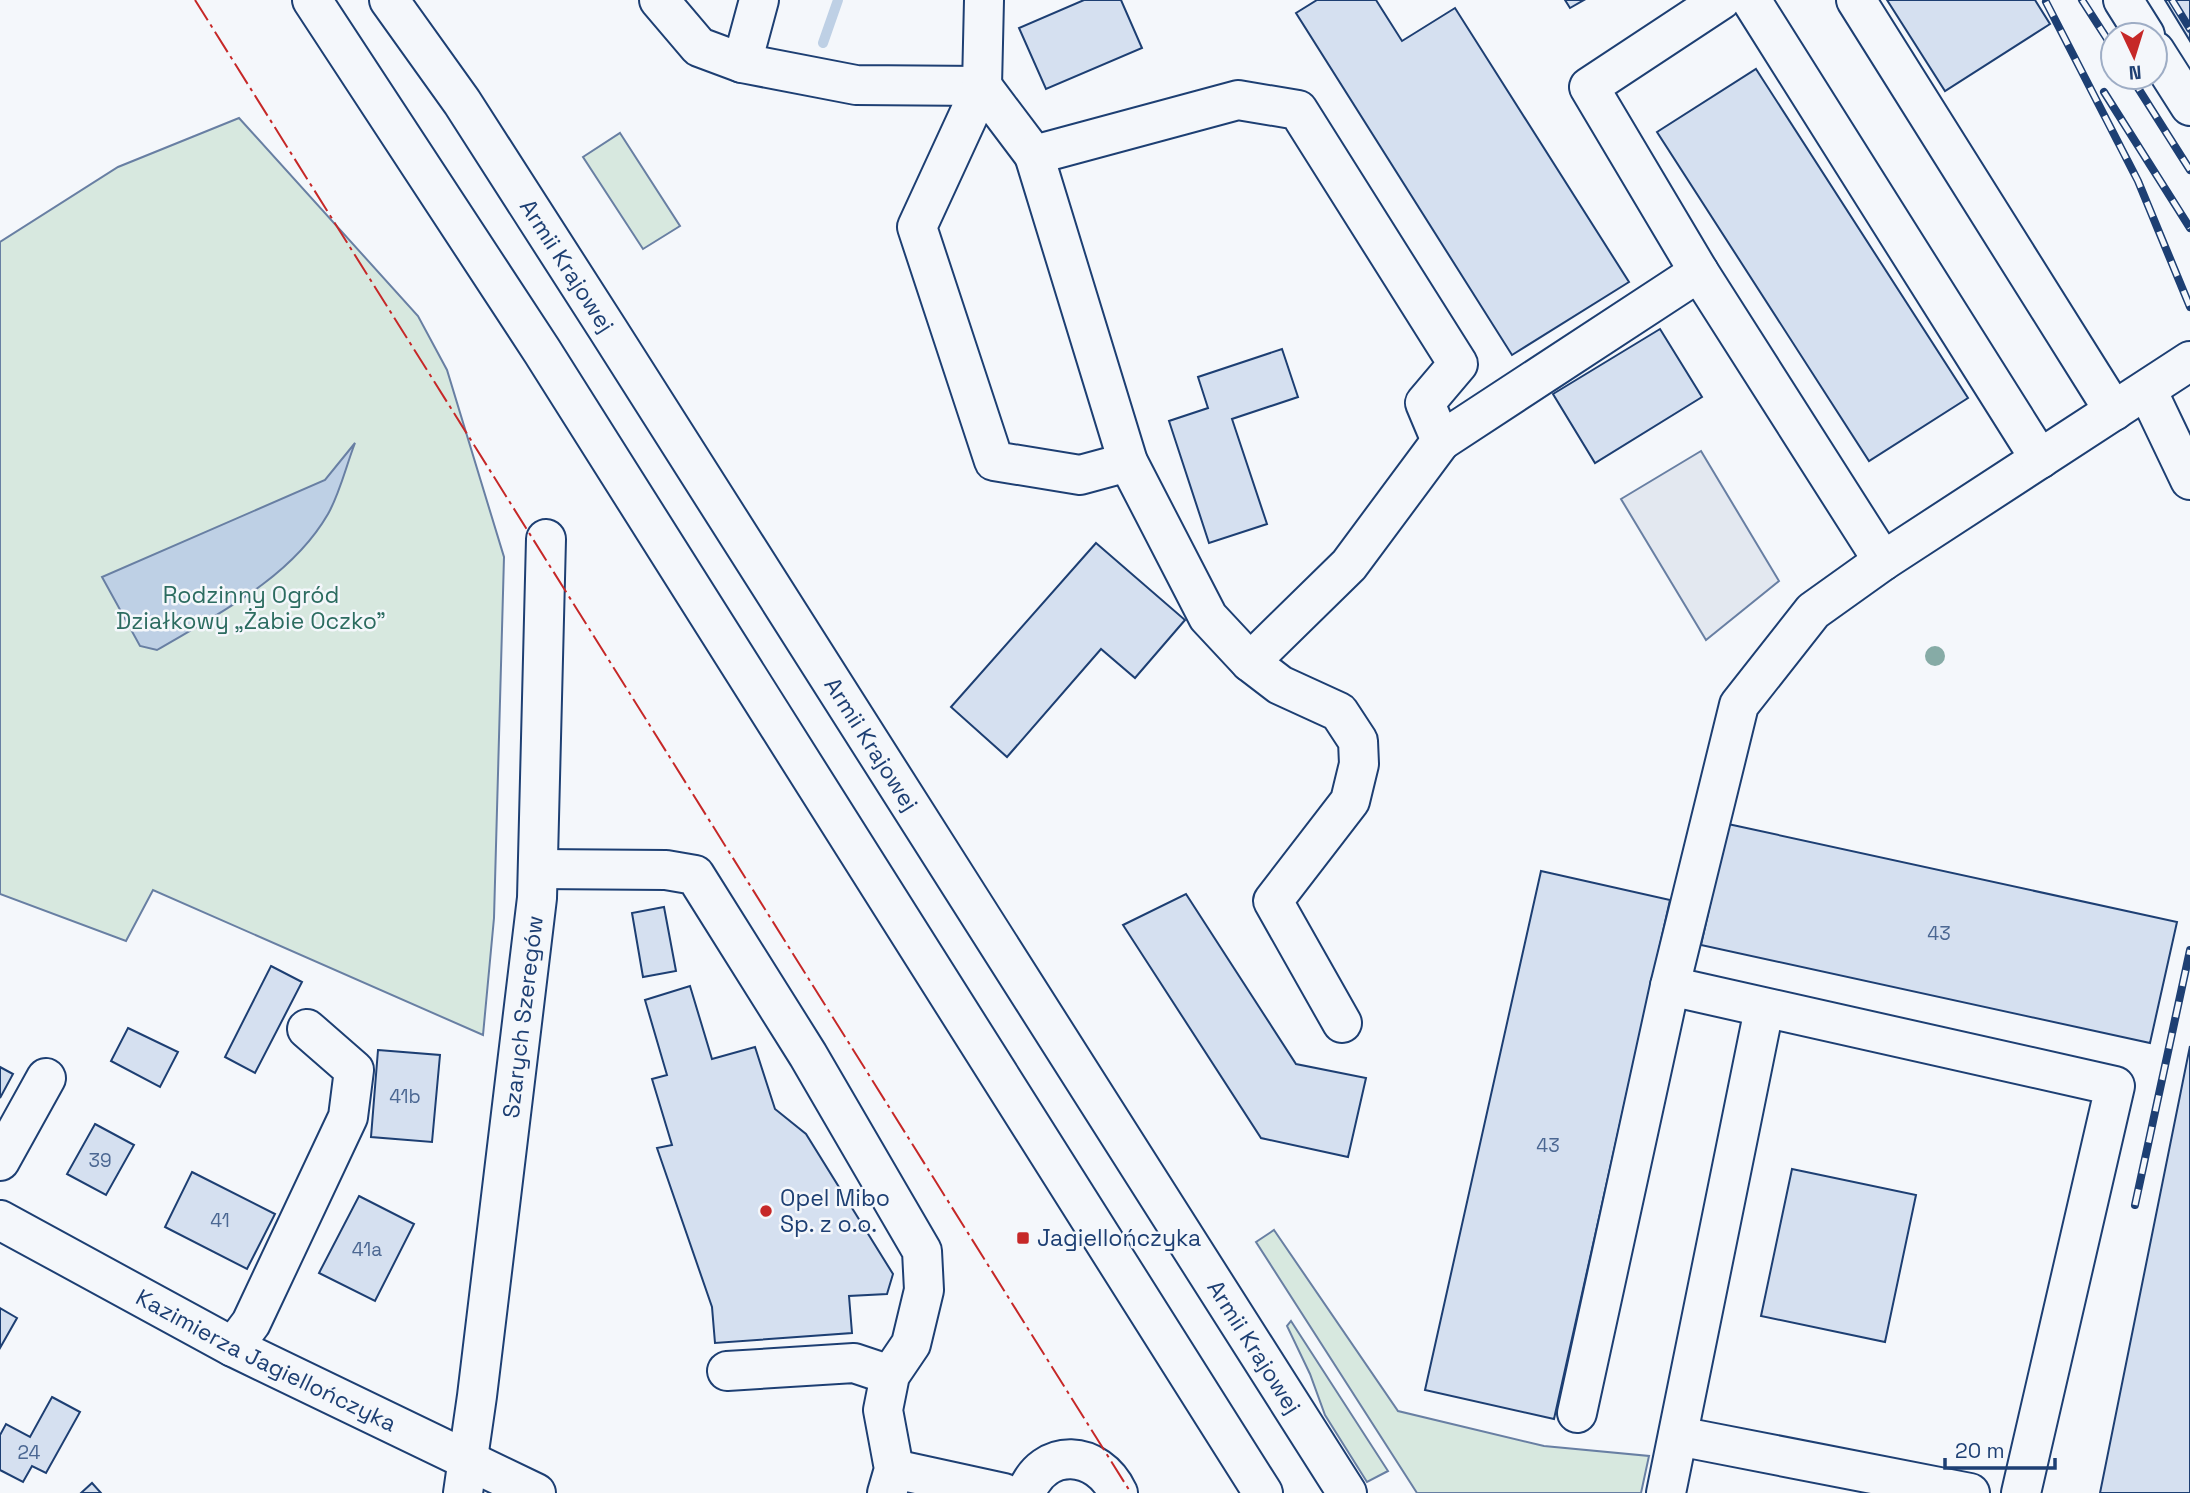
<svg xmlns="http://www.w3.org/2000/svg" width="2190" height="1493" viewBox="0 0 2190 1493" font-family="'Space Grotesk',sans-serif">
	<rect width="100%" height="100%" fill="#f4f7fb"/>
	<g fill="#d7e8df" stroke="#687fa3" stroke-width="2">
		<polygon points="239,118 418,316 447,370 504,557 494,918 483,1035 153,890 126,941 0,894 0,242 118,167"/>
		<polygon points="620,133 680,226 643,249 583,157"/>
		<polygon points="1274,1230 1398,1411 1544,1446 1649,1456 1641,1493 1417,1493 1256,1242"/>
		<polygon points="1291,1321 1388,1471 1367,1482 1325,1415 1310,1374 1287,1326"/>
	</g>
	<polygon fill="#e3e8f0" stroke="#687fa3" stroke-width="2" points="1701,451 1779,581 1706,640 1621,499"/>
	<path fill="#bed0e5" stroke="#687fa3" stroke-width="2" d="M355,443C346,466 340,493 328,514C291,578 218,614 157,650L140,646L102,577L325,480Z"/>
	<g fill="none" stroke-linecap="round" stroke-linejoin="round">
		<polyline stroke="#bed0e5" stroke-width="10" points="823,43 838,0"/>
	</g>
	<g fill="#d5e0f0" stroke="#1d3f73" stroke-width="2">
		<polygon points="1084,0 1121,0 1142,48 1046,89 1019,28"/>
		<polygon points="1317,0 1376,0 1402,41 1455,8 1629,282 1512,355 1296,13"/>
		<polygon points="1565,0 1584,0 1570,8"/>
		<polygon points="1887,0 2035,0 2050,24 1945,91"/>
		<polygon points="2165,0 2190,0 2190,41"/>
		<polygon points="1756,69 1968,398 1869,461 1657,132"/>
		<polygon points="1660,329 1702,397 1595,463 1553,394"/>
		<polygon points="1282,349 1298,397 1232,419 1267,524 1209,543 1169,421 1208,408 1198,377"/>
		<polygon points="1096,543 1185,620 1135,678 1101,649 1007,757 951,707"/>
		<polygon points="1728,824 2177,922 2150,1043 1701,945"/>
		<polygon points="1541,871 1670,900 1554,1419 1425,1390"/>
		<polygon points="1186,894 1296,1064 1366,1078 1348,1157 1261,1138 1123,925"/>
		<polygon points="664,907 676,971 643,977 632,913"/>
		<polygon points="271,966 302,982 255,1073 225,1057"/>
		<polygon points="690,986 712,1059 755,1047 775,1109 806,1134 893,1274 887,1294 849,1296 852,1333 715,1343 712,1307 657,1148 672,1145 652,1079 667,1075 645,1000"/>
		<polygon points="128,1028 178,1052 160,1087 111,1061"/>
		<polygon points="2190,1046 2190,1493 2100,1493"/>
		<polygon points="378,1050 440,1055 432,1142 371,1137"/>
		<polygon points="0,1067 13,1074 0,1098"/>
		<polygon points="95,1124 134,1145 106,1195 67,1174"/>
		<polygon points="1792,1169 1916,1195 1885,1342 1761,1316"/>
		<polygon points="192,1172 275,1214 247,1269 165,1227"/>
		<polygon points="359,1196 414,1224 375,1301 319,1273"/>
		<polygon points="0,1308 17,1318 0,1348"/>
		<polygon points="52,1397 80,1412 46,1473 32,1466 23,1482 0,1470 0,1435 6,1424 30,1437"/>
		<polygon points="92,1483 101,1493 81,1493"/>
	</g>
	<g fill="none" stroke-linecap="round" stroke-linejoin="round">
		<defs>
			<g id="minor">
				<polyline points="659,0 699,47 742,63 856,85 982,86 1034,155 1238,100 1298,110 1458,364 1425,403 1441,441 1699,272 1883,561 2190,361"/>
				<polyline points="984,0 982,86 917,227 994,461 1080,475 1128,462"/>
				<polyline points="1751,0 2040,459"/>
				<polyline points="1856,0 2114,411"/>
				<polyline points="2123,0 2145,35"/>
				<polyline points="2155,51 2190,106"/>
				<polyline points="742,63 759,0"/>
				<polyline points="1034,155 1128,462 1208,617 1250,662 1280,685 1339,712 1358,741 1359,764 1350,801 1273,901 1342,1023"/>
				<polyline points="1699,272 1589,87 1721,0"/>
				<polyline points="2147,390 2190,480"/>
				<polyline points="1883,561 1813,611 1739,705 1670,986 2115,1086 2021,1493"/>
				<polyline points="1250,662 1349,565 1441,441"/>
				<polyline points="538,869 666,870 695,875 808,1055 922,1251 924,1290 911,1344 890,1375 883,1410 894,1469 887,1493"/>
				<polyline points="0,1161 46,1078"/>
				<path id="s1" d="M0,1220L233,1347L536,1493"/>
				<polyline points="233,1347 251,1323 348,1117 354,1070 307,1029"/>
				<polyline points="727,1371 854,1363 890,1375"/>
				<polyline points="1577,1413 1670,986"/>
				<polyline points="1678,1436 1970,1493"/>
				<polyline points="894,1469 1004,1493"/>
				<path id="s2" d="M463,1493L477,1396L537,898L546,539"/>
				<path d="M1026,1493C1044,1446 1098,1450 1118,1493"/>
				<polyline points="1666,1493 1764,1009"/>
			</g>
			<g id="major">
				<polyline points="312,0 542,351 1263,1493"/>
				<path id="s3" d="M389,0L462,102L607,328L1347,1493"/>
			</g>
		</defs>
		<use href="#minor" stroke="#1d3f73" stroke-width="42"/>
		<use href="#major" stroke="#1d3f73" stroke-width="42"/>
		<use href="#minor" stroke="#f4f7fb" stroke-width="38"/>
		<use href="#major" stroke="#f4f7fb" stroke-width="38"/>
		<defs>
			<g id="rail">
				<polyline points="2082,0 2113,48"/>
				<polyline points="2172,0 2190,29"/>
				<polyline points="2046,2 2138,181 2190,307"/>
				<polyline points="2131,77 2190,170"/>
				<polyline points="2104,92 2190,228"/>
				<polyline points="2135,1205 2190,950"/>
			</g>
		</defs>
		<use href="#rail" stroke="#1d3f73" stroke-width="8"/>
		<use href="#rail" stroke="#f4f7fb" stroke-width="5" stroke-dasharray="16" stroke-linecap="butt"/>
		<polyline stroke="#c62828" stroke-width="2" stroke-dasharray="24 5 3.5 5" stroke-linecap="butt" points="195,0 1131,1493"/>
	</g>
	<circle fill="#86aba6" cx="1935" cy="656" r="10"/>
	<g fill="#c62828" stroke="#f4f7fb" stroke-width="2.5">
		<circle cx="766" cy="1211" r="7"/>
		<rect x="1016" y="1231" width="14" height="14" rx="3.5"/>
	</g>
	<g text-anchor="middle" stroke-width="5" stroke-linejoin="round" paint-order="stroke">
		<g font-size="19" fill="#4b6792">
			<text x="1939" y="940">43</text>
			<text x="405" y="1103">41b</text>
			<text x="1548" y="1152">43</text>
			<text x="100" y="1167">39</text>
			<text x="220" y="1227">41</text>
			<text x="367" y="1256">41a</text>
			<text x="29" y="1459">24</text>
		</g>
		<g font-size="23" fill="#1d3f73" stroke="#f4f7fb">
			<text dy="8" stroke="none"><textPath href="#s3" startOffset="320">Armii Krajowej</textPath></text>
			<text dy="8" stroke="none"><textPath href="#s3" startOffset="887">Armii Krajowej</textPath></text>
			<text dy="8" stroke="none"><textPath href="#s2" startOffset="480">Szarych Szeregów</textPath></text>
			<text dy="8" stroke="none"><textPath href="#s3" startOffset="1601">Armii Krajowej</textPath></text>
			<text dy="8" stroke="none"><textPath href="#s1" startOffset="301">Kazimierza Jagiellończyka</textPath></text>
		</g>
		<g font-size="23" fill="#2c6c60" stroke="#f4f7fb">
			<text x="251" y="603">Rodzinny Ogród<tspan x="251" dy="26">Działkowy „Żabie Oczko”</tspan></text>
		</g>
		<g font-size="23" fill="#1d3f73" stroke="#f4f7fb" text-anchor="start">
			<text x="780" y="1206">Opel Mibo<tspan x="780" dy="26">Sp. z o.o.</tspan></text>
			<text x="1037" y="1246">Jagiellończyka</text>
		</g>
	</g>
	<g transform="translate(2134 56) rotate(176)"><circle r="33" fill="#f4f7fb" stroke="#9eadc5" stroke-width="2"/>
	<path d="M0-5L12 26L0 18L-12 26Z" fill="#c62828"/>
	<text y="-10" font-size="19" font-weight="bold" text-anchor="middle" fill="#1d3f73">N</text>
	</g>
	<path d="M1945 1458v10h110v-10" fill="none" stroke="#1d3f73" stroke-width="3.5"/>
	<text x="1955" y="1458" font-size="21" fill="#1d3f73" stroke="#f4f7fb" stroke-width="5" paint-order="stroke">20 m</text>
</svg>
